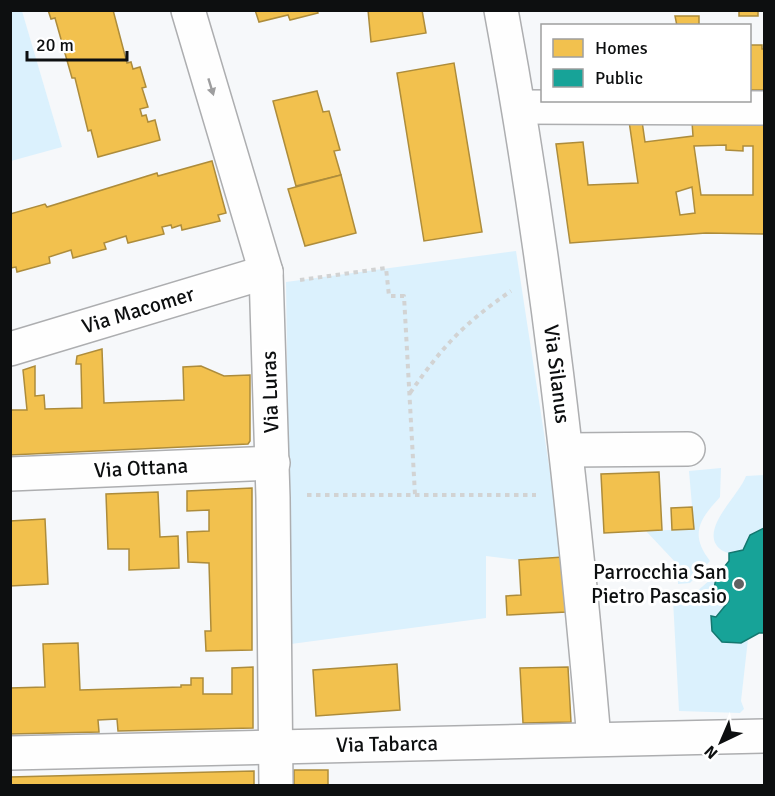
<svg xmlns="http://www.w3.org/2000/svg" width="775" height="796" viewBox="0 0 775 796" font-family="Signika,sans-serif">
	<rect width="100%" height="100%" fill="#f6f8fa"/>
	<g fill="#dbf1fd">
		<polygon points="11,10 22,11 62,147 11,161"/>
		<polygon points="516,251 563,557 519,560 486,556 486,618 291,644 286,282"/>
		<path d="M721,468L720,497C700,519 689,534 710,561L690,583L678,584V565L646,531L694,529L689,471Z"/>
		<path d="M764,475V528C750,532 750,551 733,553C729,554 724,552 720,549C698,530 739,496 746,476Z"/>
		<path d="M718,573L714,590L719,594H726L729,601L716,617L711,616C710,641 727,649 748,639L741,701L744,709L740,713L679,711L673,600L695,593Z"/>
	</g>
	<g fill="#f2c14e" stroke="#ad8c3b" stroke-width="1.5" fill-rule="evenodd">
		<polygon points="48,10 113,10 127,63 131,62 133,69 140,67 146,87 142,88 148,107 140,109 142,116 146,115 148,122 155,120 160,140 98,157 91,130 88,131 75,78 72,78 55,18 51,19"/>
		<polygon points="255,10 317,10 318,13 290,20 288,15 259,22"/>
		<polygon points="368,10 422,10 426,33 371,42"/>
		<rect x="739" y="10" width="19" height="6"/>
		<polygon points="675,16 699,16 699,26 677,26"/>
		<polygon points="750,45 762,45 762,49 764,49 764,90 750,90"/>
		<polygon points="454,63 482,232 424,241 397,73"/>
		<polygon points="317,91 323,112 329,111 340,150 334,151 341,175 296,186 273,101"/>
		<path d="M629,121H642L645,142L693,136L692,122H764V234L706,233L570,243L556,144L583,142L588,185L638,183ZM726,145V150L743,151V146H753V195H701L694,146ZM692,187L695,213L680,215L676,192Z"/>
		<polygon points="212,161 226,213 218,215 220,221 182,230 181,225 172,228 171,225 162,227 164,234 128,243 126,236 104,243 106,249 73,258 71,250 49,257 50,263 17,272 16,267 10,268 10,214 45,204 47,207 157,173 158,176"/>
		<polygon points="341,175 356,233 305,246 288,189"/>
		<polygon points="102,349 104,403 184,400 183,367 201,366 224,376 250,375 250,441 248,444 10,455 10,410 27,410 23,370 35,366 35,396 44,395 45,409 82,408 81,364 76,364 77,356"/>
		<polygon points="659,472 662,530 604,533 601,474"/>
		<polygon points="252,488 252,650 206,651 205,631 211,631 209,563 188,562 187,532 209,531 209,510 187,511 187,491"/>
		<polygon points="158,492 160,537 178,536 179,568 129,570 129,549 108,549 106,494"/>
		<polygon points="692,507 694,529 672,530 671,508"/>
		<polygon points="45,519 48,584 10,586 10,521"/>
		<polygon points="563,557 566,612 507,615 506,596 521,595 519,560"/>
		<polygon points="78,643 80,690 181,687 181,685 191,685 191,678 203,678 203,694 232,694 232,668 253,667 253,728 118,731 117,719 98,720 99,732 10,734 10,688 45,687 43,644"/>
		<polygon points="397,664 400,710 316,716 313,670"/>
		<polygon points="568,667 571,722 523,723 520,668"/>
		<rect x="294" y="770" width="34" height="16"/>
		<polygon points="254,771 254,786 10,786 10,777"/>
	</g>
	<polygon fill="#17a398" stroke="#14776f" stroke-width="1.5" points="764,528 764,633 759,633 741,643 722,642 712,631 711,616 716,617 729,601 726,594 719,594 714,590 716,577 729,561 729,553 743,550 750,535"/>
	<g fill="none" stroke-linecap="round" stroke-linejoin="round">
		<defs>
			<g id="street">
				<polyline points="188,10 266,272 273,498 276,786"/>
				<path d="M501,10C546,252 573,495 594,739"/>
				<polyline points="519,107 764,108"/>
				<polyline points="10,349 266,272"/>
				<polyline points="567,450 688,449"/>
				<polyline points="10,474 273,463"/>
				<polyline points="10,753 764,736"/>
			</g>
		</defs>
		<use href="#street" stroke="#adaeb0" stroke-width="36"/>
		<g stroke="#d2d3d3" stroke-width="4" stroke-dasharray="4.5 4.5" stroke-linecap="butt">
			<polyline points="300,280 386,268 389,296 404,296 415,495"/>
			<path d="M410,393C443,346 463,324 511,291"/>
			<polyline points="307,495 536,495"/>
		</g>
		<use href="#street" stroke="#fefefe" stroke-width="33"/>
	</g>
	<defs><path id="oneway-solid" d="M-6-.8H1V-3.2L6.5 0L1 3.2V.8H-6Z" transform="scale(1.5)"/></defs>
	<use fill="#9e9e9f" href="#oneway-solid" transform="translate(211 87) rotate(73)"/>
	<circle fill="#5f6162" stroke="#fff" stroke-width="2" cx="739" cy="584" r="6"/>
	<g text-anchor="middle" stroke-width="6" stroke-linejoin="round" paint-order="stroke">
		<g font-size="21" fill="#0d0f10" stroke="#fff">
			<text transform="translate(138 310) rotate(-17)" y="7">Via Macomer</text>
			<text transform="translate(557 374) rotate(83)" y="7">Via Silanus</text>
			<text transform="translate(270 392) rotate(-92)" y="7">Via Luras</text>
			<text transform="translate(141 468) rotate(-3)" y="7">Via Ottana</text>
			<text transform="translate(387 744) rotate(-1)" y="7">Via Tabarca</text>
		</g>
		<g font-size="21" fill="#0d0f10" stroke="#fff" text-anchor="end">
			<text x="727" y="579">Parrocchia San<tspan x="727" dy="24">Pietro Pascasio</tspan></text>
		</g>
	</g>
	<rect width="775" height="796" fill="none" stroke="#0d0f10" stroke-width="24"/>
	<rect x="541" y="24" width="210" height="78" fill="#ffffff" stroke="#9e9f9f" stroke-width="1.5"/>
	<rect x="553" y="39" width="30" height="18" fill="#f2c14e" stroke="#9e9f9f" stroke-width="1.5"/>
	<text x="595" y="54" font-size="18" fill="#0d0f10">Homes</text>
	<rect x="553" y="69" width="30" height="18" fill="#17a398" stroke="#9e9f9f" stroke-width="1.5"/>
	<text x="595" y="84" font-size="18" fill="#0d0f10">Public</text>
	<g transform="translate(721 742) rotate(224)" stroke="#ffffff" stroke-width="4.5" paint-order="stroke">
	<path d="M0-4.5L10 22L0 15L-10 22Z" fill="#0d0f10"/>
	<text y="-9" font-size="16" font-weight="bold" text-anchor="middle" fill="#0d0f10">N</text>
	</g>
	<path d="M27 51v9h100v-9" fill="none" stroke="#0d0f10" stroke-width="3"/>
	<text x="36" y="51" font-size="18" fill="#0d0f10" stroke="#ffffff" stroke-width="4.5" paint-order="stroke">20 m</text>
</svg>
